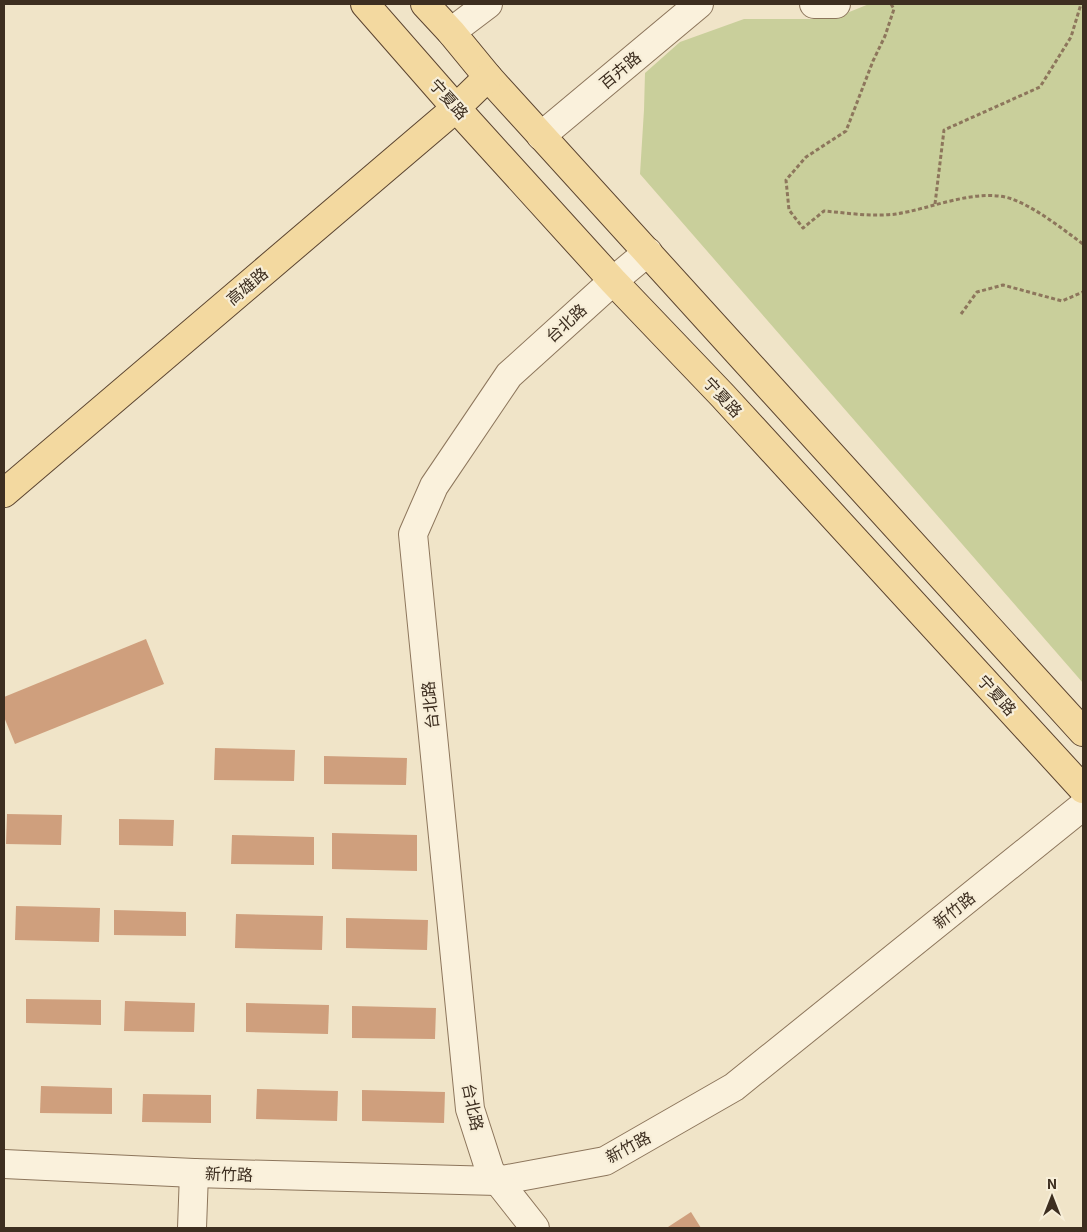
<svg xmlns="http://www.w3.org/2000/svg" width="1087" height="1232" viewBox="0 0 1087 1232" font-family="Georgia,'Noto Sans SC',serif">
	<rect width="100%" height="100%" fill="#f0e4c8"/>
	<polygon fill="#c9cf9b" points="869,4 1083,4 1083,683 640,174 644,110 645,73 680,42 744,19 832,19"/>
	<g fill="#cf9f7d">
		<polygon points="146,639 164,684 15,744 4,717 4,697"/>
		<polygon points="215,748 295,750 294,781 214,780"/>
		<polygon points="324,756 407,758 406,785 324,784"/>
		<polygon points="7,814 62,815 61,845 6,844"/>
		<polygon points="119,819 174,820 173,846 119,845"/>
		<polygon points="332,833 417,835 417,871 332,869"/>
		<polygon points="232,835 314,837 314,865 231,864"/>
		<polygon points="16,906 100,908 99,942 15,940"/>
		<polygon points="114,910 186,912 186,936 114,935"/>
		<polygon points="236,914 323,916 322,950 235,948"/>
		<polygon points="346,918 428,920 427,950 346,948"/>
		<polygon points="26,999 101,1000 101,1025 26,1023"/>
		<polygon points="125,1001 195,1003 194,1032 124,1031"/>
		<polygon points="246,1003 329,1005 328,1034 246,1032"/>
		<polygon points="352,1006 436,1008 435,1039 352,1038"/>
		<polygon points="41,1086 112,1088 112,1114 40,1113"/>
		<polygon points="257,1089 338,1091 337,1121 256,1119"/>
		<polygon points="362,1090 445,1092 444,1123 362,1121"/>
		<polygon points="143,1094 211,1095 211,1123 142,1122"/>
		<polygon points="691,1212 701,1228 669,1228 668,1227"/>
	</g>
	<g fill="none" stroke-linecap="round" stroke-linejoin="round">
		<defs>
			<g id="minor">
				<polyline points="814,4 836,4"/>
				<polyline points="451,32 488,4"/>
				<polyline points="541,136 699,4"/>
				<polyline points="4,1164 194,1173 497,1181 605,1161 734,1087 1083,806"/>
				<polyline points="192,1228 194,1173"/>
				<polyline points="535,1228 490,1171 470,1109 413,534 434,486 509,375 613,281 648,252"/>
			</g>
			<g id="major">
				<polyline points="365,4 456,108 613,281 723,396 1083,789"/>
				<polyline points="425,4 451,32 488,77 1083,732"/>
				<polyline points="4,493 456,108 488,77"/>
			</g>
		</defs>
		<use href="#minor" stroke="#8d765c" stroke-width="30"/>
		<use href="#major" stroke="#5b4430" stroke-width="30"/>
		<g stroke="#8d765c" stroke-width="3" stroke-dasharray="4 2.5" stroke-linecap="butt">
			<path d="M891,4L894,9L885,36L873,61L846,131L806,157L786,180L789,210L803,228L824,211C847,213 873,217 896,214C930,209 978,187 1012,199C1038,209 1061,228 1083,244"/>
			<polyline points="935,204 944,130 1040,87 1071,37 1081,4"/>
			<polyline points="961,314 977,292 1003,285 1062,301 1083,292"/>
		</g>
		<use href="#minor" stroke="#faf1dc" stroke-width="28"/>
		<use href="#major" stroke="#f3d9a0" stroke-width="28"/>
	</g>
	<g text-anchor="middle" stroke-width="4.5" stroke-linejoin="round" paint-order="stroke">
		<g font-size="16" fill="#3d2e20" stroke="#f7eed8">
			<text transform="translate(620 70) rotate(-40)" y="6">百卉路</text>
			<text transform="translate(449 99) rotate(48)" y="6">宁夏路</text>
			<text transform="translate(247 286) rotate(-40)" y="6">高雄路</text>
			<text transform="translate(566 323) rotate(-42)" y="6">台北路</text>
			<text transform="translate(723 397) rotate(47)" y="6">宁夏路</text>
			<text transform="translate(997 695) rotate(48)" y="6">宁夏路</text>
			<text transform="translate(430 705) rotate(-96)" y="6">台北路</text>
			<text transform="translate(954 910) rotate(-39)" y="6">新竹路</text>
			<text transform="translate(473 1107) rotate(78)" y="6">台北路</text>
			<text transform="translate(628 1147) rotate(-28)" y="6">新竹路</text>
			<text transform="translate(229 1174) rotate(2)" y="6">新竹路</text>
		</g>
	</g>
	<rect width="1087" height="1232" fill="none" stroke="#3d2e20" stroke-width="10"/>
	<g transform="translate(1052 1197)" stroke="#f7eed8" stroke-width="4" paint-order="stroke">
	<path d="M0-4L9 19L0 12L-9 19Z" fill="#3d2e20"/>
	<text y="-8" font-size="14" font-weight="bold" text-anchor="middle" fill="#3d2e20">N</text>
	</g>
</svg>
